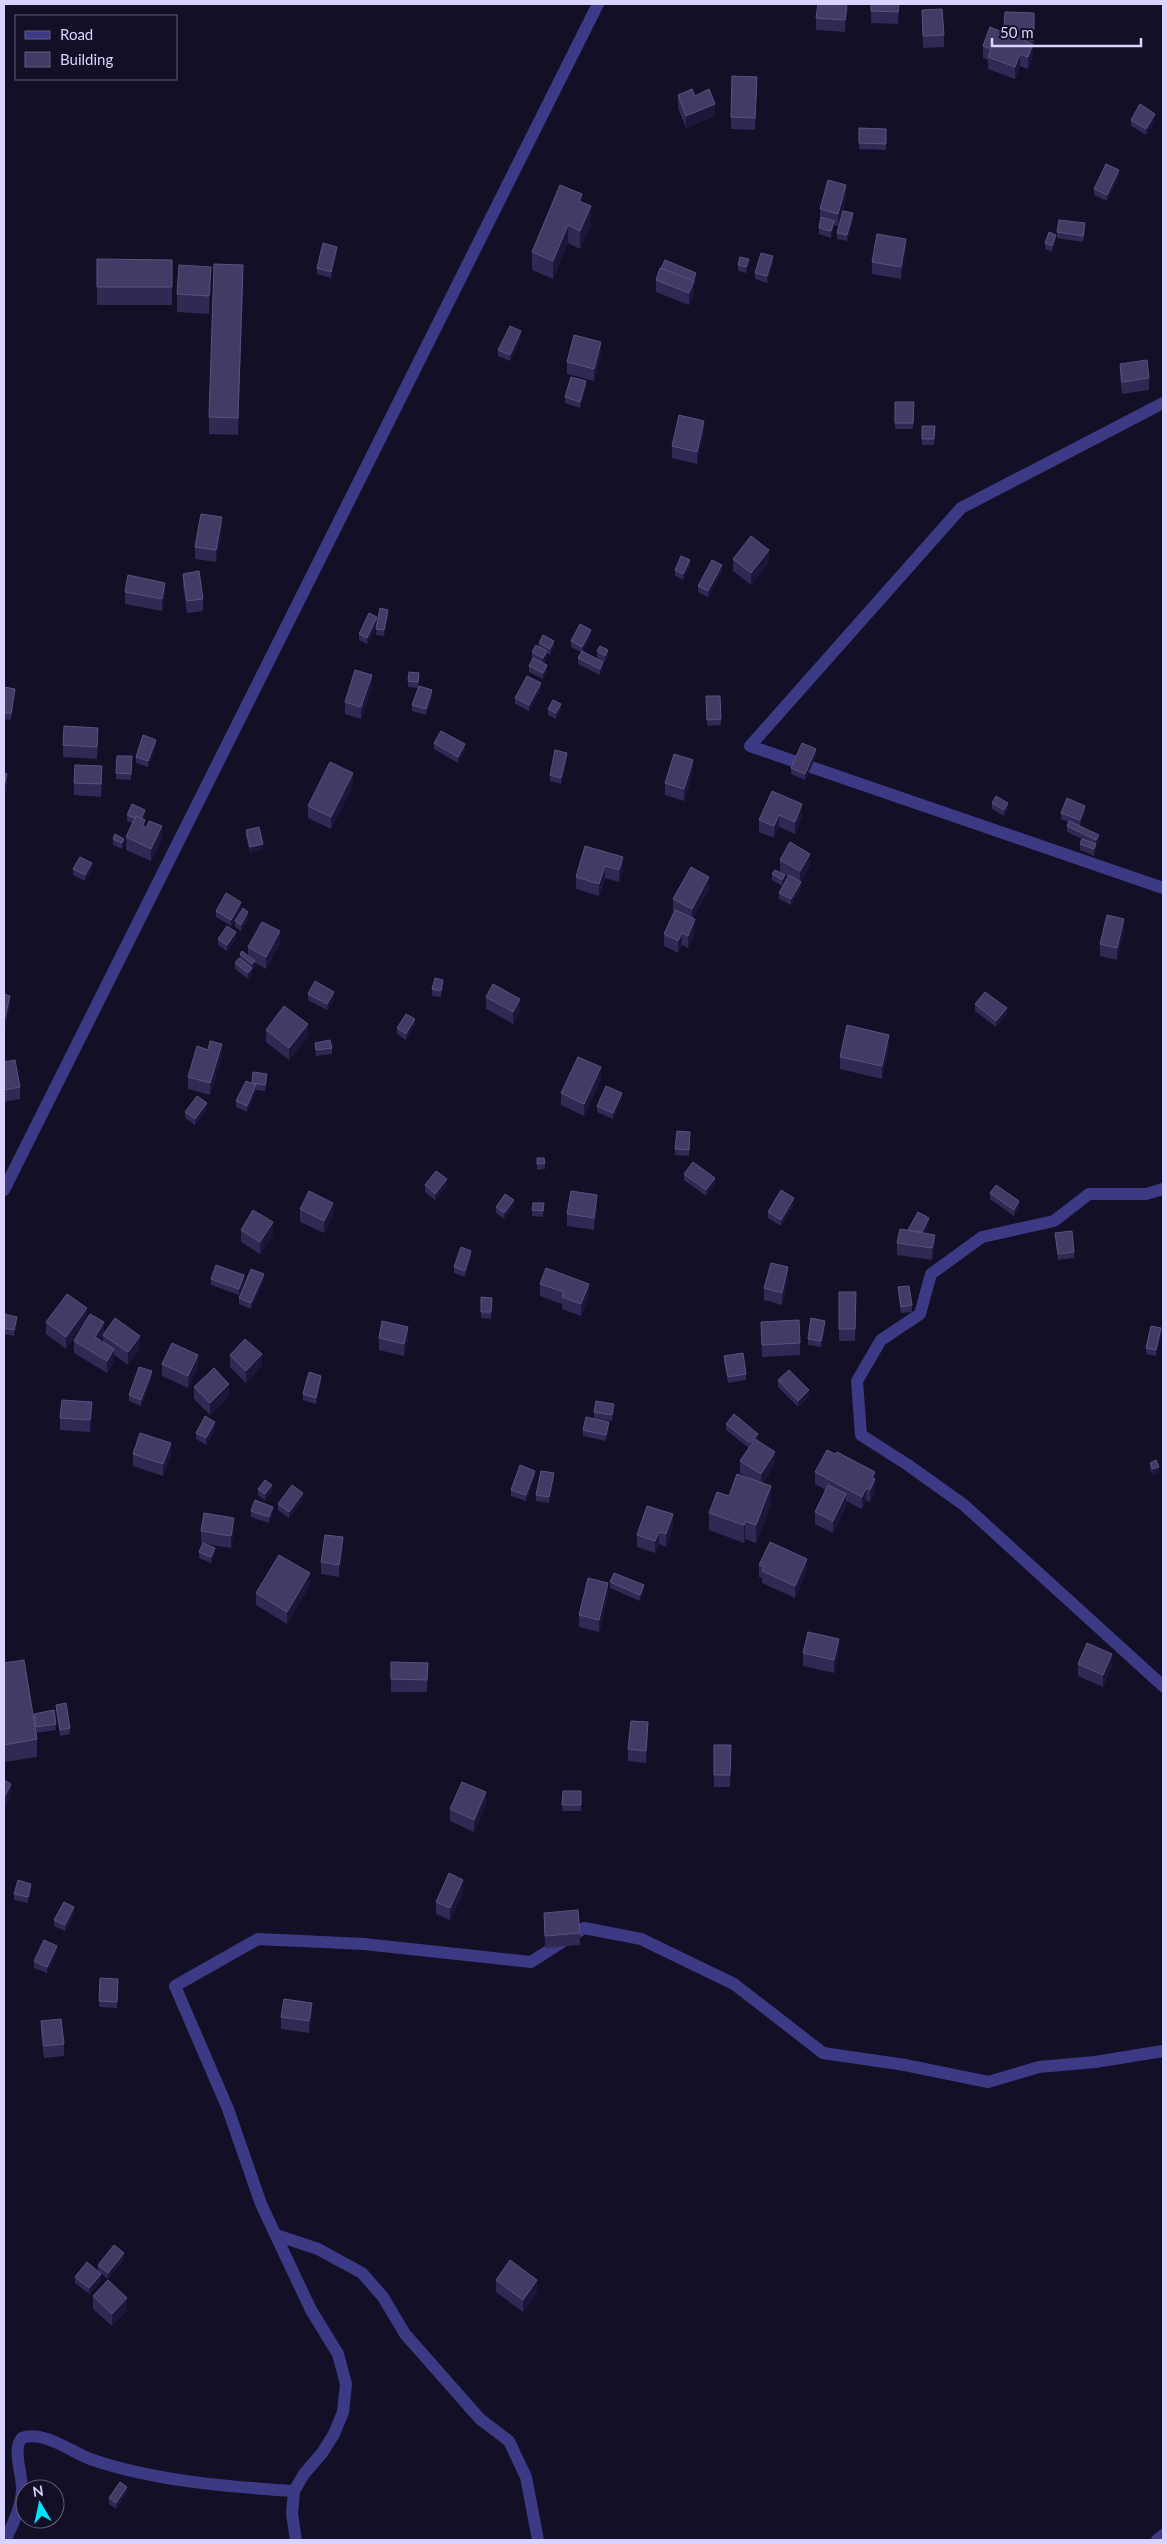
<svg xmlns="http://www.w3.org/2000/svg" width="1167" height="2544" viewBox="0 0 1167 2544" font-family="Lato,sans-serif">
	<rect width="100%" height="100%" fill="#130f26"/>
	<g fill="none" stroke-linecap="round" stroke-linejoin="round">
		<g stroke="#3d3a85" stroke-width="12">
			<polyline points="1163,403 961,508 750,746 1163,888"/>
			<polyline points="1163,1189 1146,1194 1089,1194 1054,1221 982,1237 931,1274 920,1314 881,1340 857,1381 861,1435 908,1465 964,1505 1163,1686"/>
			<polyline points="4,1190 598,4"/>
			<polyline points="276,2235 318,2249 362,2273 383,2297 405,2334 480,2419 509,2441 526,2477 538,2540"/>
			<path d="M5,2540C13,2525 22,2505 22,2488C22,2474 12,2448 22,2438C45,2430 72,2453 93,2460C155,2481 230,2487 294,2491"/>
			<polyline points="296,2540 292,2514 294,2491 304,2474 322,2453 334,2434 343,2412 346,2384 338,2354 311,2310 261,2204 228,2109 175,1986 258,1939 364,1944 531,1962 584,1928 641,1939 734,1984 823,2053 905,2065 988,2082 1039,2067 1095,2062 1163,2051"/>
			<polyline points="1157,2540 1163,2535"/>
		</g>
	</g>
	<g fill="#312854" fill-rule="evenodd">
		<polygon points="848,4 845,32 816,30 816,18"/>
		<polygon points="871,4 899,4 898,24 871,23"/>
		<polygon points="922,10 944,35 944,47 923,48"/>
		<polygon points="1005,12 1034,25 1034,42 1027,42 1033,57 1028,69 1020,66 1015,79 988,69 988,60 983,58 983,46 1004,33"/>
		<polygon points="757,89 755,130 731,129 731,117"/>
		<polygon points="678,95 695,96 715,116 686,128 678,108"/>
		<polygon points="1131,120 1155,120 1146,135 1131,126"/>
		<polygon points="859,128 886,129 886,150 859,149"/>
		<polygon points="1119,176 1107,201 1094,195 1094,189"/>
		<polygon points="846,197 838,226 834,225 831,238 819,234 819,228 820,221 820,209"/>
		<polygon points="582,203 591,224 580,249 568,243 553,279 532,270 532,252"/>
		<polygon points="853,219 847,241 837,239 837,233"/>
		<polygon points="1085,230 1083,242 1057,238 1057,232"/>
		<polygon points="1056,241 1052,252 1045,249 1045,243"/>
		<polygon points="906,251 901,279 872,274 872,262"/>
		<polygon points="337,253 331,278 317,274 317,268"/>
		<polygon points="97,259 172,260 172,305 97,305"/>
		<polygon points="773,262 767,283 755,279 755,273"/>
		<polygon points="738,265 749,265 746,273 738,271"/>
		<polygon points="696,279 694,284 694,293 689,305 656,292 656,280"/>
		<polygon points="243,283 238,435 209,434 209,417"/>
		<polygon points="211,285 209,314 177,312 177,294"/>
		<polygon points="521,337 510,361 498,356 498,350"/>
		<polygon points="601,354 594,381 567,374 567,362"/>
		<polygon points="1120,364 1149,378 1149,390 1122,394 1120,376"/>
		<polygon points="586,387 580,408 565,403 565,397"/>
		<polygon points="895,402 914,402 913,429 895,429"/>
		<polygon points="922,426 935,426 934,445 922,445"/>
		<polygon points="704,433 697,464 672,458 672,446"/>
		<polygon points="222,529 216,562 195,559 195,547"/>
		<polygon points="733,559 769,562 751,585 733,571"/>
		<polygon points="690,566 683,580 675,576 675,570"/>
		<polygon points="722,571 708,597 698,592 698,586"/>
		<polygon points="183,574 203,599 203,611 187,613 183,586"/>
		<polygon points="125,592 165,595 162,611 125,604"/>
		<polygon points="388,616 384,636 376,635 377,624 367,644 359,640 359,634"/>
		<polygon points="591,636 583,651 603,668 600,675 578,664 578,658 581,652 571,647 571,641"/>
		<polygon points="539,643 554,647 550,655 547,653 547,657 544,663 547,671 543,679 529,672 529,666 533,659 532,658 532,652 539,647"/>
		<polygon points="597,651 608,656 605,662 597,658"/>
		<polygon points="419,673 418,688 432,696 426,715 412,711 412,705 418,688 408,687 408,681"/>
		<polygon points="4,687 15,695 11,720 4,719"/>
		<polygon points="372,687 361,719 345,714 345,702"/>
		<polygon points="541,689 529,711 515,704 515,698"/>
		<polygon points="706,696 720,696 721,725 707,726"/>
		<polygon points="548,709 561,710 556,719 548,715"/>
		<polygon points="98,740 97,759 63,757 63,745"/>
		<polygon points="434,743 465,750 458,763 434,749"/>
		<polygon points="156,746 148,767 136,763 136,757"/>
		<polygon points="132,756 131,780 116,779 116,773"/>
		<polygon points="816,756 805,780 791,774 791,768"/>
		<polygon points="567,759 561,784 550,781 550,775"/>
		<polygon points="693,772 684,801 665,795 665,783"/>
		<polygon points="102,778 101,797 74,795 74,783"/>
		<polygon points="353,785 331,829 308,818 308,806"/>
		<polygon points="772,791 802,816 795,834 779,827 774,838 759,832 759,820"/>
		<polygon points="992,803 1008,809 1004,816 992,809"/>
		<polygon points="1085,812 1080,826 1099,841 1096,846 1096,845 1096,850 1094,856 1080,850 1080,844 1082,839 1067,832 1067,826 1069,822 1061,819 1061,813"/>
		<polygon points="127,815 145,816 144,820 145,827 162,839 151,861 126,850 126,837 132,823 127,821"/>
		<polygon points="246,830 263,850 250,853 246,836"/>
		<polygon points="115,834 124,845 122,849 113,845 113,839"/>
		<polygon points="585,846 623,870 619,882 605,878 599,896 576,889 576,877"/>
		<polygon points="780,860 810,866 801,882 801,888 791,905 779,899 779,893 788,877 780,872"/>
		<polygon points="73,869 92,869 85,881 73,875"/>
		<polygon points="772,874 785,882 782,886 772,880"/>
		<polygon points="709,889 693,918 695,931 688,948 682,945 678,953 664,946 664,934 674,912 673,911 673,899"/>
		<polygon points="241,908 231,926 216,917 216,911"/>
		<polygon points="248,918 241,931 235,927 235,921"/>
		<polygon points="1124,931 1117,960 1100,956 1100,944"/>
		<polygon points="236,938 227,951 218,945 218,939"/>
		<polygon points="280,943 266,969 255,963 255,967 252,970 252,974 248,979 235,969 235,963 240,958 240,954 248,955 248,947"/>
		<polygon points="443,986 441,997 432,996 432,989"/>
		<polygon points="308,994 334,998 327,1010 308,1000"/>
		<polygon points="486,997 520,1011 513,1024 486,1009"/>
		<polygon points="975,1004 1007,1014 996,1027 975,1011"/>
		<polygon points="415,1025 406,1040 397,1034 397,1028"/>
		<polygon points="266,1030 308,1036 289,1060 266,1042"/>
		<polygon points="315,1043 332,1048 332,1054 316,1056"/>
		<polygon points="889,1047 882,1079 840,1069 840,1057"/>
		<polygon points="222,1056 210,1095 188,1089 188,1077"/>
		<polygon points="4,1062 20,1087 20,1099 4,1102"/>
		<polygon points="601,1079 584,1116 561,1105 561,1093"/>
		<polygon points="267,1080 265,1091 256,1090 247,1112 236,1107 236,1101 252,1084"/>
		<polygon points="622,1099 613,1119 597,1112 597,1106"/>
		<polygon points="207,1109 195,1125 185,1118 185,1112"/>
		<polygon points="690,1138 689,1156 675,1155 675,1149"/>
		<polygon points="537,1158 545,1163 545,1169 537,1170"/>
		<polygon points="684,1174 715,1184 706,1196 684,1180"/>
		<polygon points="425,1185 447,1185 435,1200 425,1192"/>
		<polygon points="990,1193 1019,1207 1014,1216 990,1199"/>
		<polygon points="544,1203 543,1217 532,1216 532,1210"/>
		<polygon points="794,1204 781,1226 768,1218 768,1212"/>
		<polygon points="514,1206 504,1219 496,1213 496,1207"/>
		<polygon points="597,1207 594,1230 567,1226 567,1214"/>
		<polygon points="300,1209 333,1215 324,1233 300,1222"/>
		<polygon points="929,1224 924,1233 935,1247 932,1260 897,1255 897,1243 908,1230"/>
		<polygon points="241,1230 273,1235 260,1254 241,1242"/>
		<polygon points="1055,1233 1074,1252 1074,1258 1058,1260"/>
		<polygon points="471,1257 465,1277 454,1273 454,1267"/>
		<polygon points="211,1279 244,1281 239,1295 211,1285"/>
		<polygon points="788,1279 782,1305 764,1300 764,1288"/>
		<polygon points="264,1280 251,1309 239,1304 239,1298"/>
		<polygon points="540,1284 589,1296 581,1316 562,1309 562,1304 540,1296"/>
		<polygon points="898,1287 912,1305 912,1312 901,1313 898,1293"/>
		<polygon points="839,1292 856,1292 855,1341 839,1341"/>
		<polygon points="481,1297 492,1298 491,1319 481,1318"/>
		<polygon points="4,1314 17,1323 14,1336 4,1334"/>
		<path d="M87,1320L104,1333L140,1348L128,1365L114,1355V1361L107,1373L74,1353V1341L84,1324L66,1349L46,1334V1322ZM103,1336V1342L100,1341Z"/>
		<polygon points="761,1322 800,1343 800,1355 762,1357"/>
		<polygon points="825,1327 821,1347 808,1345 808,1339"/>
		<polygon points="1161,1334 1156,1356 1146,1354 1146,1348"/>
		<polygon points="379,1338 408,1339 404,1356 379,1350"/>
		<polygon points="230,1355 262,1366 246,1383 230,1367"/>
		<polygon points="724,1356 746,1374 746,1380 728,1383 724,1362"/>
		<polygon points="162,1364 198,1367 188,1388 162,1376"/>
		<polygon points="152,1377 141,1406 129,1401 129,1395"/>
		<polygon points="778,1380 809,1396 798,1407 778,1387"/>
		<polygon points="321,1382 316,1404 303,1400 303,1394"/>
		<polygon points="194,1387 229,1396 210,1415 194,1399"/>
		<polygon points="614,1410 612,1421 594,1418 594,1412"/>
		<polygon points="92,1414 90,1432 60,1430 60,1418"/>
		<polygon points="726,1424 758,1440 757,1440 775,1464 763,1483 771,1504 756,1543 745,1539 744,1543 709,1530 709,1513 729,1496 748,1478 740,1473 740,1461 749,1448 726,1430"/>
		<polygon points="215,1428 206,1445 196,1439 196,1433"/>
		<polygon points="609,1428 606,1441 583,1436 583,1430"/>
		<polygon points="133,1454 171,1455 163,1476 133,1466"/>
		<polygon points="835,1454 875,1472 875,1492 870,1502 866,1500 862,1509 846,1501 846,1506 833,1533 815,1524 815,1512 826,1490 815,1484 815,1472"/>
		<polygon points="1150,1463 1159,1473 1153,1475 1150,1469"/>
		<polygon points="535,1477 526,1501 511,1496 511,1490"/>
		<polygon points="554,1480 549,1503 536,1501 536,1495"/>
		<polygon points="258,1489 272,1491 265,1500 258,1495"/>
		<polygon points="303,1499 289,1518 278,1510 278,1504"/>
		<polygon points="251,1511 273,1513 269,1523 251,1517"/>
		<polygon points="673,1526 666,1547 659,1544 655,1553 637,1547 637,1535"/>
		<polygon points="234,1530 231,1548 205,1544 215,1554 211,1563 199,1558 199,1552 203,1543 201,1543 201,1531"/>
		<polygon points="343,1549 339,1577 321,1574 321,1562"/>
		<polygon points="759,1565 807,1571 795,1598 762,1583 762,1578 759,1577"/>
		<polygon points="610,1582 644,1591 640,1601 610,1588"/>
		<polygon points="310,1585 287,1624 256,1605 256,1593"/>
		<polygon points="608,1595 599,1632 579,1627 579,1615"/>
		<polygon points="839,1651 834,1673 803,1666 803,1653"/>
		<polygon points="391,1662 428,1663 427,1692 391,1692"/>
		<polygon points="4,1663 37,1739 37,1757 4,1762"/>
		<polygon points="1078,1664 1112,1666 1103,1687 1078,1676"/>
		<polygon points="56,1705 70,1728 70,1734 60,1736 56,1711"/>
		<polygon points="34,1714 56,1724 56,1730 36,1733 34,1720"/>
		<polygon points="648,1735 646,1763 628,1761 628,1749"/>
		<polygon points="714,1745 731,1745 730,1787 714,1787"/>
		<polygon points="563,1791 581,1791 581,1811 562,1811"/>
		<polygon points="486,1804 474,1832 450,1821 450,1809"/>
		<polygon points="31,1890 28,1903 14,1900 14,1894"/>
		<polygon points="463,1892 450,1920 436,1914 436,1902"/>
		<polygon points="74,1913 65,1931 54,1926 54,1920"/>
		<polygon points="544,1913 580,1933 580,1945 545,1948"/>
		<polygon points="57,1952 47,1973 34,1968 34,1961"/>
		<polygon points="118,1979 117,2008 99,2007 99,2001"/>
		<polygon points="312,2015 309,2033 281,2029 281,2017"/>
		<polygon points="41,2021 64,2044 64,2056 44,2058 41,2034"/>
		<polygon points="124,2259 108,2279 98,2271 98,2265"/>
		<polygon points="75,2277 101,2280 89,2294 75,2283"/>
		<polygon points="496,2280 537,2292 523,2312 496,2292"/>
		<polygon points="93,2296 127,2310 112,2326 93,2309"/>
		<polygon points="127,2493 116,2509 109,2504 109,2498"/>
	</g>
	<g fill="#1d163a">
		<polygon points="847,4 848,4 848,9 845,32 845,20"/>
		<polygon points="1033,44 1033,57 1028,69 1028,57"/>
		<polygon points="1020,54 1020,66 1015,79 1015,67"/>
		<polygon points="715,104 715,116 686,128 686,116"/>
		<polygon points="1155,114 1155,120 1146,135 1146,129"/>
		<polygon points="1119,170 1119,176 1107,201 1107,195"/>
		<polygon points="846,185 846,197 838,226 838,214"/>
		<polygon points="582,194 582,212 579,201"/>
		<polygon points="591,206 591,224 580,249 580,231"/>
		<polygon points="853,213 853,219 847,241 847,235"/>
		<polygon points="834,221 834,227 831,238 831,231"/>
		<polygon points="568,225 568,243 553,279 553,261"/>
		<polygon points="1056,235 1056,241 1052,252 1052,246"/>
		<polygon points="906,239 906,251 901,279 901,267"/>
		<polygon points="337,247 337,253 331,278 331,272"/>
		<polygon points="773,256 773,262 767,283 767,276"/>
		<polygon points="749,259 749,265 746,273 746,267"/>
		<polygon points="243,265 243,283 238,435 238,418"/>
		<polygon points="211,267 211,285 209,314 209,296"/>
		<polygon points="696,273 696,279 694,284 694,293 689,305 689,293 691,284"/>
		<polygon points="521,331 521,337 510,361 510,355"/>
		<polygon points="601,342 601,354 594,381 594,369"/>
		<polygon points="586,381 586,387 580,408 580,402"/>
		<polygon points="704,421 704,433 697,464 697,452"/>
		<polygon points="222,517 222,529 216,562 216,550"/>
		<polygon points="769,550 769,562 751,585 751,573"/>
		<polygon points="690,560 690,566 683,580 683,574"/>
		<polygon points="722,565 722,571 708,597 708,591"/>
		<polygon points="165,583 165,595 162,611 162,599"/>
		<polygon points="388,610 388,616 384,636 384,630"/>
		<polygon points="377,617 377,624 367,644 367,638"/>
		<polygon points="591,630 591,636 582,653 582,647"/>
		<polygon points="554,641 554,647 550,655 550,649"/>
		<polygon points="608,650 608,656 605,662 605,656"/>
		<polygon points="547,651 547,657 543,664 543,658"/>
		<polygon points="603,662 603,668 600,675 600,669"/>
		<polygon points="547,665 547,671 543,679 543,673"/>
		<polygon points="372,675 372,687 361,719 361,707"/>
		<polygon points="541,683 541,689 529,711 529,705"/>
		<polygon points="15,689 15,695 11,720 11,714"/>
		<polygon points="432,690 432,696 426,715 426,709"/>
		<polygon points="561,704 561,710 556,719 556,713"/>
		<polygon points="156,740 156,746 148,767 148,761"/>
		<polygon points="465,744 465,750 458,763 458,757"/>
		<polygon points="816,749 816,756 805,780 805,774"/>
		<polygon points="567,753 567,759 561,784 561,778"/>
		<polygon points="693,760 693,772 684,801 684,789"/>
		<polygon points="353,773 353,785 331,829 331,817"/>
		<polygon points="7,774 7,786 4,798 4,786"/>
		<polygon points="1008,803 1008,809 1004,816 1004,810"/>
		<polygon points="802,804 802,816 795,834 795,822"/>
		<polygon points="1085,806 1085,812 1080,826 1080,820"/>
		<polygon points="145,810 145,816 140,827 140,821"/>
		<polygon points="779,815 779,827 774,838 774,826"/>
		<polygon points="162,826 162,839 151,861 151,849"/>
		<polygon points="1099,835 1099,841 1096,846 1096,840"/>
		<polygon points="124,839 124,845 122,849 122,843"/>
		<polygon points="263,844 263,850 250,853 250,847"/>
		<polygon points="1096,844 1096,850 1094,856 1094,849"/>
		<polygon points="810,854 810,866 801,882 801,888 791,905 791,899 800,883 800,871"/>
		<polygon points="623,857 623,870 619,882 619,870"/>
		<polygon points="92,863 92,869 85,881 85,875"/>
		<polygon points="605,866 605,878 599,896 599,884"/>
		<polygon points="785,875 785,882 782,886 782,880"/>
		<polygon points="709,877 709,889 692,921 692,909"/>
		<polygon points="241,902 241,908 231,926 231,920"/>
		<polygon points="248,912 248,918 241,931 241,925"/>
		<polygon points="695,919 695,931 688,948 688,936"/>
		<polygon points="1124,919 1124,931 1117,960 1117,948"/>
		<polygon points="280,931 280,943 266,969 266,957"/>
		<polygon points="236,932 236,938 227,951 227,945"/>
		<polygon points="682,933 682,945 678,953 678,941"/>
		<polygon points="255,961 255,967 252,970 252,964"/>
		<polygon points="252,968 252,974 248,979 248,973"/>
		<polygon points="443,980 443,986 441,997 441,991"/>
		<polygon points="334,992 334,998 327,1010 327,1004"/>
		<polygon points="10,996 10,1008 4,1034 4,1022"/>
		<polygon points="520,999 520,1011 513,1024 513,1012"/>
		<polygon points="1007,1008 1007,1014 996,1027 996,1021"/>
		<polygon points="415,1019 415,1025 406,1040 406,1034"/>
		<polygon points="308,1024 308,1036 289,1060 289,1048"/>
		<polygon points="889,1035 889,1047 882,1079 882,1066"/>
		<polygon points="222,1044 222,1056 210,1095 210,1083"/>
		<polygon points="601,1067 601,1079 584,1116 584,1104"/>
		<polygon points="256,1085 256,1092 247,1112 247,1106"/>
		<polygon points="622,1093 622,1099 613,1119 613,1113"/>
		<polygon points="207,1103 207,1109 195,1125 195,1119"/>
		<polygon points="715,1178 715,1184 706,1196 706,1190"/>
		<polygon points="447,1179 447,1185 435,1200 435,1194"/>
		<polygon points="597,1195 597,1207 594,1230 594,1218"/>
		<polygon points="794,1198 794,1204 781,1226 781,1220"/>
		<polygon points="514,1200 514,1206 504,1219 504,1213"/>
		<polygon points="1019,1201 1019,1207 1014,1216 1014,1210"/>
		<polygon points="333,1203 333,1215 324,1233 324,1221"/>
		<polygon points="929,1218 929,1224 919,1242 919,1236"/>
		<polygon points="273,1222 273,1235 260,1254 260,1242"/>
		<polygon points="935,1235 935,1247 932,1260 932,1248"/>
		<polygon points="471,1251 471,1257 465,1277 465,1271"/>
		<polygon points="788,1267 788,1279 782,1305 782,1293"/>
		<polygon points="264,1274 264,1280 251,1309 251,1303"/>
		<polygon points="244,1275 244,1281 239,1295 239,1289"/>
		<polygon points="589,1284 589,1296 581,1316 581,1304"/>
		<polygon points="87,1308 87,1321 66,1349 66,1337"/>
		<polygon points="17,1317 17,1323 14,1336 14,1330"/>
		<polygon points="825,1321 825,1327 821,1347 821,1341"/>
		<polygon points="104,1322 104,1334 95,1350 95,1337"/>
		<polygon points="408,1327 408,1339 404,1356 404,1344"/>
		<polygon points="1161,1328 1161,1334 1156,1356 1156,1350"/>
		<polygon points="140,1336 140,1348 128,1365 128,1352"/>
		<polygon points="114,1349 114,1361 107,1373 107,1361"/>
		<polygon points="262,1354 262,1366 246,1383 246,1371"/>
		<polygon points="198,1355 198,1367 188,1388 188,1376"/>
		<polygon points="152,1371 152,1377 141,1406 141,1400"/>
		<polygon points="321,1376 321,1382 316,1404 316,1398"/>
		<polygon points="229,1384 229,1396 210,1415 210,1403"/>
		<polygon points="809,1390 809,1396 798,1407 798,1401"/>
		<polygon points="92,1402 92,1414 90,1432 90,1420"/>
		<polygon points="614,1404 614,1410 612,1421 612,1415"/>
		<polygon points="215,1422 215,1428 206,1445 206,1438"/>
		<polygon points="609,1422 609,1428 606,1441 606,1435"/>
		<polygon points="758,1434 758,1440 750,1449 750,1443"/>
		<polygon points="171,1443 171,1455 163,1476 163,1464"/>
		<polygon points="775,1452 775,1464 761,1486 761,1474"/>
		<polygon points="1159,1467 1159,1473 1153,1475 1153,1469"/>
		<polygon points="535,1471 535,1477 526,1501 526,1495"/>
		<polygon points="875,1472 875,1492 870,1502 870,1490 872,1478"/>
		<polygon points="554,1473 554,1480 549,1503 549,1497"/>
		<polygon points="272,1485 272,1491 265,1500 265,1494"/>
		<polygon points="771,1486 771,1504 756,1543 756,1525"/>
		<polygon points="866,1488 866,1500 862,1509 862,1497"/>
		<polygon points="303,1493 303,1499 289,1518 289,1512"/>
		<polygon points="846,1494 846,1506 833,1533 833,1521"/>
		<polygon points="273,1507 273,1513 269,1523 269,1517"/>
		<polygon points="673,1514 673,1526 666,1547 666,1534"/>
		<polygon points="234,1518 234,1530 231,1548 231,1536"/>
		<polygon points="745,1521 745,1539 744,1543 744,1525"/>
		<polygon points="659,1532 659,1544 655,1553 655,1541"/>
		<polygon points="343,1537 343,1549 339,1577 339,1565"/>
		<polygon points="215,1548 215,1554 211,1563 211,1557"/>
		<polygon points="807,1559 807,1571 795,1598 795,1586"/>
		<polygon points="310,1573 310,1585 287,1624 287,1612"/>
		<polygon points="608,1583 608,1595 599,1632 599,1620"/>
		<polygon points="644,1585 644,1591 640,1601 640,1595"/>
		<polygon points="839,1639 839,1651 834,1673 834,1660"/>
		<polygon points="1112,1654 1112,1666 1103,1687 1103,1675"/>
		<polygon points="648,1722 648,1735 646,1763 646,1751"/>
		<polygon points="11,1784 11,1796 4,1810 4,1798"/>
		<polygon points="486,1792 486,1804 474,1832 474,1820"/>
		<polygon points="463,1880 463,1892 450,1920 450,1908"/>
		<polygon points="31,1884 31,1890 28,1903 28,1897"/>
		<polygon points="74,1907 74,1913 65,1931 65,1925"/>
		<polygon points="57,1946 57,1952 47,1973 47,1967"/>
		<polygon points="312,2003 312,2015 309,2033 309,2021"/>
		<polygon points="124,2253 124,2259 108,2279 108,2273"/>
		<polygon points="101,2274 101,2280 89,2294 89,2288"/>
		<polygon points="537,2280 537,2292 523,2312 523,2300"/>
		<polygon points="127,2298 127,2310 112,2326 112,2314"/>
		<polygon points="127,2487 127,2493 116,2509 116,2503"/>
	</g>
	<g fill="#433a66" stroke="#5a527e">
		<polygon points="818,4 847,4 845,20 816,18"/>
		<polygon points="871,4 899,4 898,12 871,11"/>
		<polygon points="942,9 944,35 923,36 922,10"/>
		<polygon points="1005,12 1034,13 1034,30 1004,29"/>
		<polygon points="990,27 1033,44 1028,57 1020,54 1015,67 988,57 991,49 983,46"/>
		<polygon points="732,76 757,77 755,118 731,117"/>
		<polygon points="692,89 695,96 709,89 715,104 686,116 678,95"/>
		<polygon points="1140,104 1155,114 1146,129 1131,120"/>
		<polygon points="859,128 886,129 886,144 859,143"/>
		<polygon points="1106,164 1119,170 1107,195 1094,189"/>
		<polygon points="828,180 846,185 838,214 820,209"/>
		<polygon points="560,185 582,194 579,201 591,206 580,231 568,225 553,261 532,252"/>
		<polygon points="843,211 853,213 847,235 837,233"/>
		<polygon points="821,217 834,221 831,231 819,228"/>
		<polygon points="1059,220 1085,223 1083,236 1057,232"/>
		<polygon points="1049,232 1056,235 1052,246 1045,243"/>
		<polygon points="877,234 906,239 901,267 872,262"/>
		<polygon points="323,243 337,247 331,272 317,268"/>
		<polygon points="761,253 773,256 767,276 755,273"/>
		<polygon points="740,257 749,259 746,267 738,265"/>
		<polygon points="97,259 172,260 172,287 97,287"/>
		<polygon points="665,260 696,273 693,281 661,268"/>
		<polygon points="214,264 243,265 238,418 209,417"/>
		<polygon points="179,265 211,267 209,296 177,294"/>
		<polygon points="660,268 694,281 689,293 656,280"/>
		<polygon points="510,326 521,331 510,355 498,350"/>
		<polygon points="574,335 601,342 594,369 567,362"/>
		<polygon points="1147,360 1149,378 1122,382 1120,364"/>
		<polygon points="571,377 586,381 580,402 565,397"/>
		<polygon points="895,402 914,402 913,423 895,423"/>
		<polygon points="679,415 704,421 697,452 672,446"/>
		<polygon points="922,426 935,426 934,439 922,439"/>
		<polygon points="201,514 222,517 216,550 195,547"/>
		<polygon points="751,536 769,550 751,573 733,559"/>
		<polygon points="681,556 690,560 683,574 675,570"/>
		<polygon points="712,560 722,565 708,591 698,586"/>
		<polygon points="199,571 203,599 187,601 183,574"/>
		<polygon points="128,575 165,583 162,599 125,592"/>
		<polygon points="380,608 388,610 384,630 376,629"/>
		<polygon points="369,613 377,617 367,638 359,634"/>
		<polygon points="580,624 591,630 582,647 571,641"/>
		<polygon points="543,635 554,641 550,649 539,643"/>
		<polygon points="536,645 547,651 543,658 532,652"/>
		<polygon points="600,646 608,650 605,656 597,651"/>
		<polygon points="582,651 603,662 600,669 578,658"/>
		<polygon points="533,658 547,665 543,673 529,666"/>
		<polygon points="355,670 372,675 361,707 345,702"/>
		<polygon points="409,672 419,673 418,682 408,681"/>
		<polygon points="527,676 541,683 529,705 515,698"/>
		<polygon points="419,686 432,690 426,709 412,705"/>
		<polygon points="4,687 15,689 11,714 4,712"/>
		<polygon points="706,696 720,696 721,719 707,720"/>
		<polygon points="553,700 561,704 556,713 548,709"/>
		<polygon points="64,726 98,728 97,747 63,745"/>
		<polygon points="441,731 465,744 458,757 434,743"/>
		<polygon points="143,735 156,740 148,761 136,757"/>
		<polygon points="802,743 816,749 805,774 791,768"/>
		<polygon points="555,750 567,753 561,778 550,775"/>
		<polygon points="674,754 693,760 684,789 665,783"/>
		<polygon points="117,756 132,756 131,774 116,773"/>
		<polygon points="330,762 353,773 331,817 308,806"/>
		<polygon points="75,765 102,766 101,784 74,783"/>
		<polygon points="4,773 7,774 4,786"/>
		<polygon points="772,791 802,804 795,822 779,815 774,826 759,820"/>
		<polygon points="996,796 1008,803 1004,810 992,803"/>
		<polygon points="1067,798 1085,806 1080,820 1061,813"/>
		<polygon points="132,804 145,810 141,819 136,816 135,818 127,815"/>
		<polygon points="136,816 145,820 142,826 146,828 149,821 162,826 151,849 126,837"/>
		<polygon points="1069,821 1099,835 1096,840 1067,826"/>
		<polygon points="259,827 263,844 250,847 246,830"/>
		<polygon points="115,834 124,839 122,843 113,839"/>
		<polygon points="1082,839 1096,844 1094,849 1080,844"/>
		<polygon points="790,842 810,854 800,871 780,860"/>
		<polygon points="585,846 623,857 619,870 605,866 599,884 576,877"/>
		<polygon points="80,857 92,863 85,875 73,869"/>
		<polygon points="691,867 709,877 692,909 673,899"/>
		<polygon points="775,870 785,875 782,880 772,874"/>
		<polygon points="789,875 801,882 791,899 779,893"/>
		<polygon points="226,893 241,902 231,920 216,911"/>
		<polygon points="243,908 248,912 241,925 235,921"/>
		<polygon points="675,910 695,919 688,936 682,933 678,941 664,934"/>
		<polygon points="1107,915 1124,919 1117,948 1100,944"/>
		<polygon points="262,922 280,931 266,957 248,947"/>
		<polygon points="227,926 236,932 227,945 218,939"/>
		<polygon points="242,951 255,961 252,964 240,954"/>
		<polygon points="239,958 252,968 248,973 235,963"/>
		<polygon points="435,978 443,980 441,991 432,989"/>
		<polygon points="315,981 334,992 327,1004 308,994"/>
		<polygon points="493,984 520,999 513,1012 486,997"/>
		<polygon points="985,992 1007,1008 996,1021 975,1004"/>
		<polygon points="4,994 10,996 4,1022"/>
		<polygon points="284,1006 308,1024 289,1048 266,1030"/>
		<polygon points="406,1014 415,1019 406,1034 397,1028"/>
		<polygon points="847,1025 889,1035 882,1066 840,1057"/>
		<polygon points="330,1040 332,1048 316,1050 315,1043"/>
		<polygon points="210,1041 222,1044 210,1083 188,1077 197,1046 208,1050"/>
		<polygon points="578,1057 601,1067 584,1104 561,1093"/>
		<polygon points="15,1060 20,1087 4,1090 4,1062"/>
		<polygon points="253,1072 267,1074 265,1085 252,1083"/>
		<polygon points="246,1081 256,1085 247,1106 236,1101"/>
		<polygon points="606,1086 622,1093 613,1113 597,1106"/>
		<polygon points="197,1096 207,1103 195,1119 185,1112"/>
		<polygon points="677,1131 690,1132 689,1150 675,1149"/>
		<polygon points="537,1158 544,1158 545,1163 537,1164"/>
		<polygon points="693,1162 715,1178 706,1190 684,1174"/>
		<polygon points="436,1171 447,1179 435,1194 425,1185"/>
		<polygon points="996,1185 1019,1201 1014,1210 990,1193"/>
		<polygon points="781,1190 794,1198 781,1220 768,1212"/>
		<polygon points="309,1191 333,1203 324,1221 300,1209"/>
		<polygon points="571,1191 597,1195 594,1218 567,1214"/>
		<polygon points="505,1194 514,1200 504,1213 496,1207"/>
		<polygon points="533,1203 544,1203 543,1211 532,1210"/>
		<polygon points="253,1210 273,1222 260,1242 241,1230"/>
		<polygon points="918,1212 929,1218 922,1232 908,1230"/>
		<polygon points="900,1229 935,1235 932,1248 897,1243"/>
		<polygon points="1072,1231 1074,1252 1058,1254 1055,1233"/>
		<polygon points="461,1247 471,1251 465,1271 454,1267"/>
		<polygon points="771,1263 788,1267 782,1293 764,1288"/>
		<polygon points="216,1265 244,1275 239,1289 211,1279"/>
		<polygon points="546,1268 589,1284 581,1304 562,1297 564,1292 540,1284"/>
		<polygon points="251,1269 264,1274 251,1303 239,1298"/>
		<polygon points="909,1286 912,1305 901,1307 898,1287"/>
		<polygon points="839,1292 856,1292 855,1329 839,1329"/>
		<polygon points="67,1294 87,1308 66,1337 46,1322"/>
		<polygon points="481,1297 492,1298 491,1312 481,1312"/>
		<polygon points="4,1314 17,1317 14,1330 4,1328"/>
		<polygon points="90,1314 104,1322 95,1337 114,1349 107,1361 74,1341"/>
		<polygon points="115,1318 140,1336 128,1352 103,1335"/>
		<polygon points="811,1318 825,1321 821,1341 808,1339"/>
		<polygon points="799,1320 800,1343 762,1345 761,1322"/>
		<polygon points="382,1321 408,1327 404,1344 379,1338"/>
		<polygon points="1151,1326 1161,1328 1156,1350 1146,1348"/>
		<polygon points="245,1339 262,1354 246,1371 230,1355"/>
		<polygon points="172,1343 198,1355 188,1376 162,1364"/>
		<polygon points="743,1353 746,1374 728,1377 724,1356"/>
		<polygon points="139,1367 152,1371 141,1400 129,1395"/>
		<polygon points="214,1368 229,1384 210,1403 194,1387"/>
		<polygon points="789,1370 809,1390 798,1401 778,1380"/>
		<polygon points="309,1372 321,1376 316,1398 303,1394"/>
		<polygon points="62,1400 92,1402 90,1420 60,1418"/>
		<polygon points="596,1401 614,1404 612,1415 594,1412"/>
		<polygon points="734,1414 758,1434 750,1443 726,1424"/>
		<polygon points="205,1416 215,1422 206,1438 196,1433"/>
		<polygon points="586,1417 609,1422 606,1435 583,1430"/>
		<polygon points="140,1433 171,1443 163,1464 133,1454"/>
		<polygon points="755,1439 775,1452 761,1474 740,1461"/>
		<polygon points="827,1450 835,1454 837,1452 875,1472 872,1478 875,1479 870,1490 866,1488 862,1497 815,1472"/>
		<polygon points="1156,1460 1159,1467 1153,1469 1150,1463"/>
		<polygon points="520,1465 535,1471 526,1495 511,1490"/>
		<polygon points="541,1471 554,1473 549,1497 536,1495"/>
		<polygon points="737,1474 771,1486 756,1525 745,1521 744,1525 709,1513 717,1492 729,1496"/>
		<polygon points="265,1480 272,1485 265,1494 258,1489"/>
		<polygon points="292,1485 303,1493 289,1512 278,1504"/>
		<polygon points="828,1485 846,1494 833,1521 815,1512"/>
		<polygon points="255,1500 273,1507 269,1517 251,1511"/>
		<polygon points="647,1506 673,1514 666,1534 659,1532 655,1541 637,1535"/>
		<polygon points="204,1513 234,1518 231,1536 201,1531"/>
		<polygon points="325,1535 343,1537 339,1565 321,1562"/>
		<polygon points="770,1542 807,1559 795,1586 762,1571 764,1567 759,1565"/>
		<polygon points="203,1543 215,1548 211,1557 199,1552"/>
		<polygon points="279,1555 310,1573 287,1612 256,1593"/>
		<polygon points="614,1573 644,1585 640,1595 610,1582"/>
		<polygon points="588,1578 608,1583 599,1620 579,1615"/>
		<polygon points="808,1632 839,1639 834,1660 803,1653"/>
		<polygon points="1087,1643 1112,1654 1103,1675 1078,1664"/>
		<polygon points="24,1660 37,1739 4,1745 4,1663"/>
		<polygon points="391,1662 428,1663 427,1680 391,1679"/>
		<polygon points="66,1703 70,1728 60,1730 56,1705"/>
		<polygon points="54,1710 56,1724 36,1727 34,1714"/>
		<polygon points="631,1721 648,1722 646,1751 628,1749"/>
		<polygon points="714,1745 731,1745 730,1775 714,1775"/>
		<polygon points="4,1780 11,1784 4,1798"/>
		<polygon points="462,1782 486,1792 474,1820 450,1809"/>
		<polygon points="563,1791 581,1791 581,1805 562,1805"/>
		<polygon points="449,1873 463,1880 450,1908 436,1902"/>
		<polygon points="18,1880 31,1884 28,1897 14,1894"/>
		<polygon points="64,1902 74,1907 65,1925 54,1920"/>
		<polygon points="578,1910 580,1933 545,1936 544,1913"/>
		<polygon points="44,1940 57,1946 47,1967 34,1961"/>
		<polygon points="100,1978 118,1979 117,2002 99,2001"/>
		<polygon points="284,1999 312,2003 309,2021 281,2017"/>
		<polygon points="61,2019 64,2044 44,2046 41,2021"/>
		<polygon points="114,2245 124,2253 108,2273 98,2265"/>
		<polygon points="510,2260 537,2280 523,2300 496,2280"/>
		<polygon points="87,2262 101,2274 89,2288 75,2277"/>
		<polygon points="108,2280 127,2298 112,2314 93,2296"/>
		<polygon points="120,2482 127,2487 116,2503 109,2498"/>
	</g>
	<rect width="1167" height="2544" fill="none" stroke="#d9d4ff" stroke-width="10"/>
	<rect x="15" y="15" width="162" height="65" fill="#130f26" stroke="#625e7d"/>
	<rect x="25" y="31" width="25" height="8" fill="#3d3a85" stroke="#625e7d"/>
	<text x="60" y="40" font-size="15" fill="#d9d4ff">Road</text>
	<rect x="25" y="52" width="25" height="15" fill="#433a66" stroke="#625e7d"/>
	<text x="60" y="65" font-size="15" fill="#d9d4ff">Building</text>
	<g transform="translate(40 2504) rotate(351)"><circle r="24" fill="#130f26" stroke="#625e7d"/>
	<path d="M0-4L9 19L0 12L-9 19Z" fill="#00e5ff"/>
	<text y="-8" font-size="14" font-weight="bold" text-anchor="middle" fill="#d9d4ff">N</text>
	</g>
	<path d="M992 38v8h149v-8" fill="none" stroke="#d9d4ff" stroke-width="2.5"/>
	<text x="1000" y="38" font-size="15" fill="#d9d4ff" stroke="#130f26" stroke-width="4" paint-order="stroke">50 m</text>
</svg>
